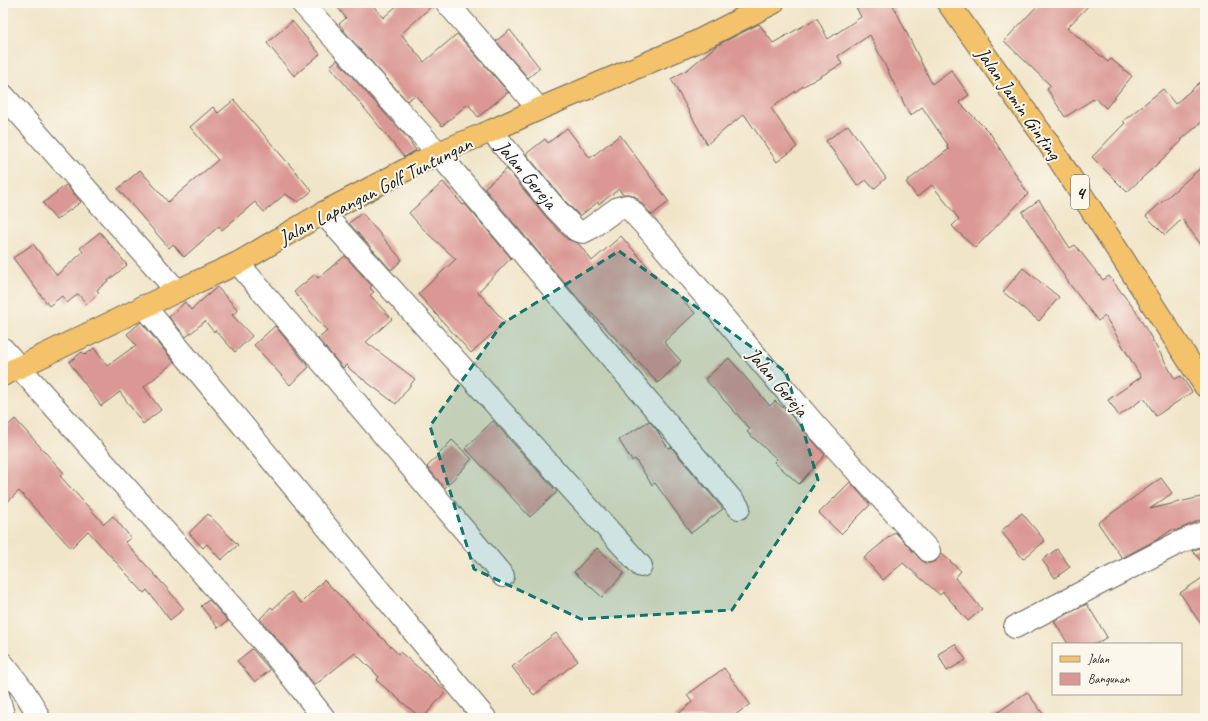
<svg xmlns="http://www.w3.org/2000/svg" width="1208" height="721" viewBox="0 0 1208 721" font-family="Caveat,sans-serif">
	<rect width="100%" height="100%" fill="#fbf7ec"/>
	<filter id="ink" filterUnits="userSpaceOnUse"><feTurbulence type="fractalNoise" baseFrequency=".025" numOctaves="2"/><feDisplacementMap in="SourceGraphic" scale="8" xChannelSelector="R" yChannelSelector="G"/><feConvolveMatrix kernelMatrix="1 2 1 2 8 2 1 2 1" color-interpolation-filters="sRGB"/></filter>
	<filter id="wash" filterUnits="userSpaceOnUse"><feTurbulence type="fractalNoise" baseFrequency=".012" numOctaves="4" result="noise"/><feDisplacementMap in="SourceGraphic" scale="16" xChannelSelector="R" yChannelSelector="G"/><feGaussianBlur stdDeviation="0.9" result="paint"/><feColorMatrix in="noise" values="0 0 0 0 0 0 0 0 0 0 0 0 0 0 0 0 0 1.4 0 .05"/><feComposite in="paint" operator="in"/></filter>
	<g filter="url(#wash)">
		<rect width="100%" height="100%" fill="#f1e5c9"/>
		<g id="blocks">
			<g fill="#da9793">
				<polygon points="334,3 371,3 383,18 400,3 435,3 401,34 424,62 457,34 509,93 507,93 478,117 468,104 442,126 415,95 407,101 351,39 339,24 346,18"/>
				<polygon points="854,3 892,3 932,84 951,70 969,95 959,102 990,133 1028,194 975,248 952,226 959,219 932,185 917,197 906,182 949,149 946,147 948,145 922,107 910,116 870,35 838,56 842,64 802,87 771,108 797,147 777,162 744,114 707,144 671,79 688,69 716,46 759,24 773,43 817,18 828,39 861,17"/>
				<polygon points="1040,3 1091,3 1067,28 1108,62 1111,59 1132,76 1106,108 1095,98 1065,117 1047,89 1051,86 1004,41"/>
				<polygon points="292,21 320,54 294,76 267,43"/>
				<polygon points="510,30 540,68 528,78 496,41"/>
				<polygon points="337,60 409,140 416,150 404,157 330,66"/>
				<polygon points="1205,78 1205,119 1181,140 1182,141 1127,192 1092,157 1125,123 1123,121 1163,89 1175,104"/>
				<polygon points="234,100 312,191 298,202 285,194 264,212 255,202 222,230 219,226 184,257 173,244 169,248 118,189 140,170 168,202 218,160 190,127 213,107 218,113"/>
				<polygon points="848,125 886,178 874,189 866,180 858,186 826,141"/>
				<polygon points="567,128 590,158 620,135 669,202 652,215 636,197 630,194 622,194 619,189 599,204 598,202 580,216 565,201 526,154 545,139 548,143"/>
				<polygon points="1205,164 1205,250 1182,219 1165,235 1146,216"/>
				<polygon points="507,169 547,218 567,239 578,243 592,261 621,236 669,291 672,289 695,313 664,342 681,361 658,383 580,301 484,188"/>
				<polygon points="443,182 463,205 465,204 511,258 478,292 505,322 471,353 418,294 456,259 427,233 409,213"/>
				<polygon points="66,185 81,202 56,220 43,203"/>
				<polygon points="1039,200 1070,248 1075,245 1103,280 1109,276 1135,310 1175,379 1181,376 1192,392 1156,416 1144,398 1119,416 1108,400 1141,377 1105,316 1098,321 1071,286 1022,212"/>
				<polygon points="362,213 402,260 391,270 349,223"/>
				<polygon points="100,232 127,265 97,290 99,293 87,304 78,294 67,303 62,296 49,306 13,258 33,244 57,275 83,252 80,248"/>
				<polygon points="345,256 372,286 370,288 374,292 370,295 392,319 366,342 415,379 396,404 352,371 346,365 343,368 318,339 327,331 294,292 315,274 318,278"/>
				<polygon points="1023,268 1059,297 1039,321 1003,292"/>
				<polygon points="217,287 238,310 232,315 252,336 235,352 215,330 214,332 205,321 186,337 169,317 185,302 191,310"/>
				<polygon points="141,322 174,362 144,387 161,410 143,424 120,392 101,406 69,362 82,352 85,355 94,348 107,366 136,345 127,334"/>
				<polygon points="275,326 309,367 290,385 254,345"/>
				<polygon points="729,358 770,406 775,401 789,413 825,455 799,484 774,462 777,459 747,432 750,429 705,379"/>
				<polygon points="15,419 64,473 60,476 104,524 113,516 131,538 125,542 165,586 184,609 170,620 147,590 144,593 88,531 71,548 19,491 3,506 3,430"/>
				<polygon points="493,421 557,492 530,517 465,448"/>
				<polygon points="649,421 656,429 668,448 671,447 723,509 691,533 655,483 652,485 635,459 632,461 619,440"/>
				<polygon points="452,440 472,459 445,488 427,467"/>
				<polygon points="1161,478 1172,493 1150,509 1205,496 1205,520 1200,520 1175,531 1173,529 1158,539 1122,558 1098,523"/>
				<polygon points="850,482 870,505 841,534 819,513"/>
				<polygon points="1022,513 1045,541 1023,559 1001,531"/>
				<polygon points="208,514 238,545 221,560 207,544 203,548 189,533"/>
				<polygon points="895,532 920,559 925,563 931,563 937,560 941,553 961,571 955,578 982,609 968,621 943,592 940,595 903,563 883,580 864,558"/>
				<polygon points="1205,546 1205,565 1192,551"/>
				<polygon points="597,548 624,573 602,597 574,572"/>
				<polygon points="1057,549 1070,567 1055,578 1042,560"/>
				<polygon points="1205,576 1205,630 1180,593"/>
				<polygon points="324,580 398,654 400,652 446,691 423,718 421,718 376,680 379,677 355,653 315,685 282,645 260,619 271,607 273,609 291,592 301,603"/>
				<polygon points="209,600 228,621 218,628 201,606"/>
				<polygon points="1087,604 1107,637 1096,644 1068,644 1054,621"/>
				<polygon points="556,633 578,661 534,695 512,667"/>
				<polygon points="955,644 966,660 947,671 938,654"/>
				<polygon points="252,649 270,670 255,682 237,661"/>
				<polygon points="724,668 750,704 731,718 674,718 692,702 687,695"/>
				<polygon points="1027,692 1046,718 990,718"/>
			</g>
		</g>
	</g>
	<g filter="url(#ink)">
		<use href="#blocks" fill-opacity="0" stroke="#676259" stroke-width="1"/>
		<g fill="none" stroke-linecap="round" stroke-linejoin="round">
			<defs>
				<polyline id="service" points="3,694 9,718"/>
				<g id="minor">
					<polyline points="302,3 438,153 739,508"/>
					<polyline points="447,3 539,109"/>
					<polyline points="3,95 177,291"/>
					<path id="s1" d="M491,131L556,209L576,230L583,232L589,229L618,208L627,206L649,230L815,425L929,551"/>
					<polyline points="323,213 641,566"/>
					<polyline points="238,263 503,576"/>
					<polyline points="144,306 485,718"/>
					<polyline points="19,367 273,653 324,718"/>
					<polyline points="1015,627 1176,544 1205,532"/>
					<path d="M3,664C17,682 30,697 39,718"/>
				</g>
				<polyline id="tertiary" points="3,349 19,367"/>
				<polyline id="primary" points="3,375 177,291 238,263 323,213 438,153 491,131 539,109 694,43 773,3"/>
				<polyline id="trunk" points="948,3 1047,141 1205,386"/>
			</defs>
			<use href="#service" stroke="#676259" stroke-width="14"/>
			<use href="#minor" stroke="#676259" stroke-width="24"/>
			<use href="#tertiary" stroke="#676259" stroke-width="24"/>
			<use href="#primary" stroke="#676259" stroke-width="24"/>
			<use href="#trunk" stroke="#676259" stroke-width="24"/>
			<use href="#service" stroke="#fff" stroke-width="12"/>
			<use href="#minor" stroke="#fff" stroke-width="22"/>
			<use href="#tertiary" stroke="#fff" stroke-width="22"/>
			<use href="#primary" stroke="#f3c26a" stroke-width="22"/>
			<use href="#trunk" stroke="#f3c26a" stroke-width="22"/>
		</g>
	</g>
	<path fill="#0f766e" fill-opacity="0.2" stroke="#0f766e" stroke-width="3" stroke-dasharray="8 5" stroke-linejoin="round" d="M619,251L786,372L818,480L732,610L581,619L474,569L430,426L502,324Z"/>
	<g text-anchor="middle" stroke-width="4" stroke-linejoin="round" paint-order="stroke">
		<rect fill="#fbf7ec" stroke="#5f5e5a" stroke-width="1" x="1071" y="175" width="18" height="34" rx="3"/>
		<g font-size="19" font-weight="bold" fill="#1c1c1c">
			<text x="1080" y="199">4</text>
		</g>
		<g font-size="20" fill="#1c1c1c" stroke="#fbf7ec">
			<text transform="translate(1019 103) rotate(55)" y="7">Jalan Jamin Ginting</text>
			<text dy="7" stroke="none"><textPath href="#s1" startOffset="56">Jalan Gereja</textPath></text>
			<text transform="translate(375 190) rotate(-27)" y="7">Jalan Lapangan Golf Tuntungan</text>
			<text transform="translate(778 382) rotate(50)" y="7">Jalan Gereja</text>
		</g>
	</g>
	<rect width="1208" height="721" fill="none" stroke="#fbf7ec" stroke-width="16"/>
	<rect x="1052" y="643" width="130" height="52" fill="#fbf7ec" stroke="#a29f99"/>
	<rect x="1060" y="656" width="20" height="6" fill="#f3c26a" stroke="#a29f99"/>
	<text x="1088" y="663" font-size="12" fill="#1c1c1c">Jalan</text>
	<rect x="1060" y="673" width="20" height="12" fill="#da9793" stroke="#a29f99"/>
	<text x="1088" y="683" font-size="12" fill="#1c1c1c">Bangunan</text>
</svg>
